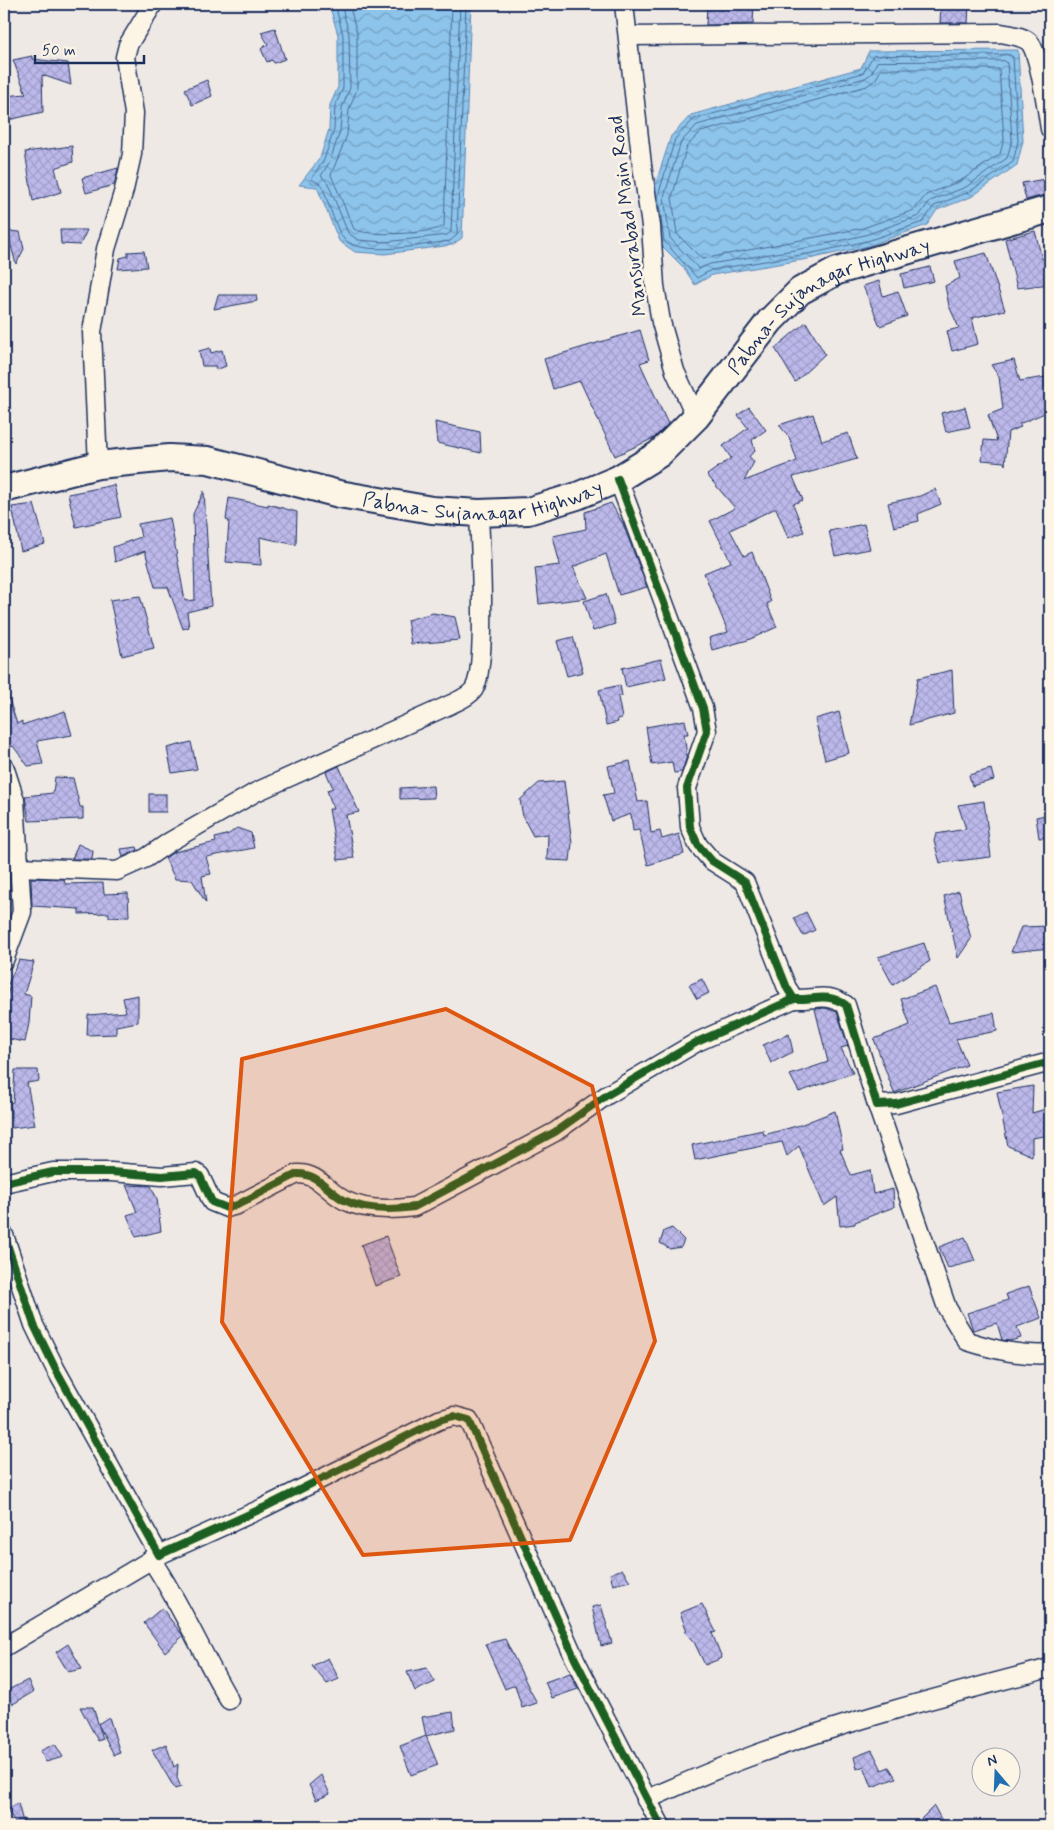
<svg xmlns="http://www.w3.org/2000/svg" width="1054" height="1830" viewBox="0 0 1054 1830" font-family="Mynerve,sans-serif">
	<defs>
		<pattern id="water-waves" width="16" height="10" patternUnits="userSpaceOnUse" patternTransform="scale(1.25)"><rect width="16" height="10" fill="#8dc4eb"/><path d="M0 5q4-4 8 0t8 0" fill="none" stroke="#72a0c2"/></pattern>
		<pattern id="building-cross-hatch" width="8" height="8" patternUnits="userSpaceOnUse" patternTransform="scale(1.25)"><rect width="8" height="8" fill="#bcb8ea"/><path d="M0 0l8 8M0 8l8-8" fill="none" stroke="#a19ecb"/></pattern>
	</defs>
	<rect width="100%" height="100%" fill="#efe9e6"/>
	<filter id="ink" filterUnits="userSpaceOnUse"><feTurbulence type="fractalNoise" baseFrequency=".02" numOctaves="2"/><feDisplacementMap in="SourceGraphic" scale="10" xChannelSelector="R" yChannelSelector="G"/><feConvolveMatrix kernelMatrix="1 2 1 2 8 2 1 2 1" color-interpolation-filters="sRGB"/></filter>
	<g filter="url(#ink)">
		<g fill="url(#water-waves)" stroke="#5f88b3">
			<polygon points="329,4 471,4 462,238 452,245 385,254 355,252 339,241 317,187 299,185 320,158 329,129 330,105 338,87 338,35"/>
			<polygon points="1018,50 1023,141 1017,165 971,197 937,210 927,225 868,246 814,258 712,275 695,285 684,268 660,244 652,195 671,136 691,115 861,68 869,51"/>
		</g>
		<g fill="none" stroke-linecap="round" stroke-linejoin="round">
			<g stroke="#496b96" stroke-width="1">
				<path d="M335,4L343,35V88L335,106L334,130L324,160L311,179L322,185C326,196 337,232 344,239C363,258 425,244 450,241L457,235L466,4"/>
				<polyline points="341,4 349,34 350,88 342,108 340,131 330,161 321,176 328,183 348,233 358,240 385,242 447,235 451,232 460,4"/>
				<path d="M349,4L357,33V89L349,110L347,135L331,175L354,229C366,237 432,234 444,226L452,4"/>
				<polygon points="1010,55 1013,57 1018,141 1013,162 969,192 934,206 923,222 867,241 813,253 711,270 697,278 664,241 658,196 675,139 694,119 863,73 873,56"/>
				<polygon points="1005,61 1007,63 1012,140 1007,158 966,187 930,201 919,216 865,235 812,247 710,264 699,269 670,238 664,197 681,142 697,125 865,78 871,74 877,62"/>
				<polygon points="882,69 999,69 1004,139 1000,154 962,180 926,195 914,210 863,228 702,259 677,234 672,197 687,146 701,132 867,86 875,80"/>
			</g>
		</g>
		<g fill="url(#building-cross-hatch)" stroke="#1b2f5e">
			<polygon points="707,4 754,4 753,24 706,25"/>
			<polygon points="941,4 969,4 968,23 940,23"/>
			<polygon points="275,28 285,59 274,63 272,60 267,62 261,49 268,44 261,32"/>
			<polygon points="32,56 32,59 68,63 71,85 42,75 43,112 4,121 4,96 26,94 13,60"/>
			<polygon points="207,80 212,96 192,105 185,89"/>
			<polygon points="72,146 73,162 55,168 61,192 33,201 25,152"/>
			<polygon points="118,168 114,185 86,193 82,178"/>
			<polygon points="1045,179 1048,194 1026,200 1022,183"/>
			<polygon points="60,230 87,230 80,245 61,244"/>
			<polygon points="7,231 20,232 24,249 16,264"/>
			<polygon points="1035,231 1042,259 1050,258 1050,284 1017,288 1005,239"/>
			<polygon points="144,251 147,267 118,269 120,258 128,256 128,252"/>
			<polygon points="986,253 1005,310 972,318 978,344 952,351 947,331 959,328 949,306 945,286 960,278 955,261"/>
			<polygon points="930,267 934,281 904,288 901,274"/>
			<polygon points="879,281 883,296 898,291 907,316 880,326 863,286"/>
			<polygon points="218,295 256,295 257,301 214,309"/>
			<polygon points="806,322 825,354 795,382 775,348"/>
			<polygon points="640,330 649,360 640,363 668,424 654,438 615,456 580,381 553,389 544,359"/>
			<polygon points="210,348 211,353 222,350 226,366 216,370 215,366 202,366 199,351"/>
			<polygon points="1014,360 1020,381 1046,377 1048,393 1047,412 1019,424 1021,427 1008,432 1005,465 1004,462 982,460 984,440 997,441 988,415 1003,409 999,377 991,365"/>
			<polygon points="749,407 766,430 752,440 755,451 749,456 754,462 744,481 797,461 789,437 779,425 813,414 822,441 848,433 857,459 793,477 803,500 793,504 804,532 788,538 776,508 730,530 744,556 752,552 771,602 767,604 777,627 748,640 712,650 709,638 728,632 704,573 731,562 710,521 735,508 707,475 731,458 723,446 748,428 738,415"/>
			<polygon points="965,407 970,427 946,432 941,413"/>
			<polygon points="435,422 480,432 481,453 437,443"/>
			<polygon points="114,485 121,517 76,527 68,494"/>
			<polygon points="935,489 941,504 918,514 919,521 894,527 888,503 920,496"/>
			<polygon points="204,491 211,606 187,612 189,627 183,629 168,587 155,587 145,551 115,562 113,547 141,537 138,524 170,518 185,601 195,600 193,514"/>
			<polygon points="229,498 268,506 268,504 297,512 296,545 260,537 261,565 226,562 229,521 226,520"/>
			<polygon points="611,503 623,524 647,587 619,595 606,554 573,567 587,598 539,604 535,568 560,565 553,536 586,529 585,512"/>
			<polygon points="34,504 45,544 21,551 12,507"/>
			<polygon points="864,524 870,549 835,556 829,531"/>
			<polygon points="606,594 615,624 593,631 584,601"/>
			<polygon points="140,596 154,648 122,656 110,600"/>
			<polygon points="433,613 455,617 460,640 411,644 407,620"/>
			<polygon points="573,637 583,672 567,676 557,641"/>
			<polygon points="661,659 666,678 626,687 622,668"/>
			<polygon points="952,670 954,713 909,725 918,678"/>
			<polygon points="620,685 622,696 618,697 622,718 617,719 618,722 606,725 599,690"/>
			<polygon points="4,690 6,690 17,724 22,721 22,725 65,711 72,735 37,741 43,764 28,766 13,746 4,749"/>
			<polygon points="839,712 849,753 825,760 815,719"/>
			<polygon points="685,720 688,734 684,734 687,756 682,772 674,773 672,762 652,765 646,727"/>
			<polygon points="191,742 197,769 172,773 167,748"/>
			<polygon points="630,761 638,802 647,801 651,833 660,831 662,839 679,834 684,854 648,865 639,830 633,831 631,814 611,821 603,795 614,793 608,766"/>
			<polygon points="339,766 359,812 346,815 354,858 338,860 329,809 333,809 327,790 333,788 326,772"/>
			<polygon points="991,769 994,780 972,786 969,775"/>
			<polygon points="55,777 73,778 80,807 83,807 83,819 29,821 25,796 53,793"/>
			<polygon points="564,781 572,843 570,861 547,860 548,834 533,836 523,817 520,800 539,783"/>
			<polygon points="433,786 434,798 400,799 400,788"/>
			<rect x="149" y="794" width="17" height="18"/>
			<polygon points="984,801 991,857 940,863 934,841 936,834 966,829 958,805"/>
			<polygon points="1050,814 1050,837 1039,838 1036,817"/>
			<polygon points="237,828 251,833 254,848 206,857 211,874 202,876 206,903 192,880 175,879 165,858 174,852 216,842 215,838 229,834"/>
			<polygon points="78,844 93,851 92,859 72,859"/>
			<polygon points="137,847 138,850 123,857 121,849"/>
			<polygon points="31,878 64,879 65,884 103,883 104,894 128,893 129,916 109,917 109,913 79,914 79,909 32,906"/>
			<polygon points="959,891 971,939 958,958 944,896"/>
			<polygon points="806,912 815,930 803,936 794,918"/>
			<polygon points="1050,926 1050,948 1011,952 1021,927"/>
			<polygon points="924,943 930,961 893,985 878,957"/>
			<polygon points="19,960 34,962 24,994 31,996 29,1023 25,1042 4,1038 4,1008 10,984 8,984"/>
			<polygon points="702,979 709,993 697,999 689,985"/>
			<polygon points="935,987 949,1022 994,1013 997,1031 956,1039 967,1065 894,1093 874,1039 910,1025 901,999"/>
			<polygon points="138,995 138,1022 116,1026 116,1034 87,1035 88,1015 126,1012 123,998"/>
			<polygon points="825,1008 837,1012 848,1046 841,1048 853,1073 799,1092 790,1075 828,1062 815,1009"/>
			<polygon points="789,1034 793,1052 771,1063 763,1045"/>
			<polygon points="15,1070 38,1070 39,1081 27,1083 35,1125 12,1128 10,1103 13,1102"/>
			<polygon points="1033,1086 1032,1113 1049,1108 1050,1135 1032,1138 1032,1156 1008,1146 997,1092"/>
			<polygon points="835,1111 843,1149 840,1150 851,1175 870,1170 873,1194 893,1189 894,1207 855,1222 855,1224 840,1226 837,1197 824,1206 799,1146 787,1156 782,1142 695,1160 692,1145 763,1130 764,1135 800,1125"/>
			<polygon points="126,1185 151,1186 157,1199 161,1231 136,1237 127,1215 137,1212"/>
			<polygon points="672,1228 684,1240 681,1247 670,1249 660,1243 664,1231"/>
			<polygon points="386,1236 401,1277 375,1286 361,1245"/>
			<polygon points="965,1237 975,1261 948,1268 939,1247"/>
			<polygon points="1029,1286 1041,1318 1017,1327 1021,1338 1010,1341 1002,1340 997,1323 973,1330 967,1313 1008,1300 1006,1294"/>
			<polygon points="622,1569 630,1581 613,1585 610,1574"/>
			<polygon points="702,1604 716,1632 712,1633 722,1658 705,1665 694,1642 684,1632 687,1631 680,1613"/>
			<polygon points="601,1605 612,1643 601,1646 592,1607"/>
			<polygon points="162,1608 183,1636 165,1652 144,1623"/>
			<polygon points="505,1639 529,1688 537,1703 522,1708 515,1685 505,1689 485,1644"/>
			<polygon points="68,1644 82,1669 68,1672 56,1652"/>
			<polygon points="328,1658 339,1679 327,1684 312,1666"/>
			<polygon points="427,1668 435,1682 415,1691 407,1672"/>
			<polygon points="570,1673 578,1689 552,1698 545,1682"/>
			<polygon points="28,1680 33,1692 13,1704 4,1692"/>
			<polygon points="80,1707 93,1707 103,1739 98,1741"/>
			<polygon points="453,1712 455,1729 426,1736 422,1717"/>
			<polygon points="109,1717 120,1753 114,1755 98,1724"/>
			<polygon points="426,1736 438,1765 411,1775 400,1746"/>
			<polygon points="55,1744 63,1757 46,1762 40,1751"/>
			<polygon points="166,1744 174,1767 178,1764 177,1778 181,1787 175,1789 152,1750"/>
			<polygon points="872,1750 882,1770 889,1767 896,1778 872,1787 864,1766 857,1769 854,1757"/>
			<polygon points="321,1775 330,1794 316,1800 309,1785"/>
			<polygon points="18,1803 24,1826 17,1826 7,1809"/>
			<polygon points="934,1806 942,1821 937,1826 926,1826 921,1819"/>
		</g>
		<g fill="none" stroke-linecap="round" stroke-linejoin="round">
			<defs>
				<g id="street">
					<polyline points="624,4 642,165 651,226 655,286 661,322 675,371 696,417"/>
					<path d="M628,36L1001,33C1010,35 1024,36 1030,43C1040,56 1047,111 1050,129"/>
					<polyline points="98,465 92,332 106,249 124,190 132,154 134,113 125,57 128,45 153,4"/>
					<path d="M618,479L703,708L707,731L687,788L690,827L698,845L712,861L745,882L787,988L794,999C816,1000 826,992 846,1005L877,1105L896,1104L1050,1062"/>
					<polyline points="4,766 15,800 22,912 4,960"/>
					<path d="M20,867L117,871L146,858L171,841L256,792L445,707C453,703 469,697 474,689C488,666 480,546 479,513"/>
					<path d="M877,1105L947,1308L967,1341C995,1350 1021,1356 1050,1354"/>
					<path d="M4,1183L53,1172H111L162,1176L196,1173L200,1176L212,1202L227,1208L237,1205L297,1174C318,1173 327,1191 344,1200C365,1211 392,1210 414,1207L555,1132L607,1095L697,1042L794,999"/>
					<polyline points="4,1235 34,1325 55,1368 159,1555 263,1508 439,1420 454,1416 469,1420 575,1659 661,1826"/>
					<path d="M151,1559C181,1604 202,1654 229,1700"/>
					<polyline points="4,1647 159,1555"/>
					<path d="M646,1800C677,1786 709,1772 741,1760C841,1722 946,1695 1050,1668"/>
				</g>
				<g id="primary">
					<path id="s1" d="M4,489L98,465L169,458L208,460L339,494L432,510L479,513L528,511L577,496L618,479L659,454L696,417L770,321L800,291L837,271L1050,209"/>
				</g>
			</defs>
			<use href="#street" stroke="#1b2f5e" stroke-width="21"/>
			<use href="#primary" stroke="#1b2f5e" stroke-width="30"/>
			<use href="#street" stroke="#fcf5e5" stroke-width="18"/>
			<use href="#primary" stroke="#fcf5e5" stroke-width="26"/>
			<defs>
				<g id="cycleway">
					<path d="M618,479L703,708L707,731L687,788L690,827L698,845L712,861L745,882L787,988L794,999C816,1000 826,992 846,1005L877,1105L896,1104L1050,1062"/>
					<path d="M4,1183L53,1172H111L162,1176L196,1173L200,1176L212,1202L227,1208L237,1205L297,1174C318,1173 327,1191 344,1200C365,1211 392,1210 414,1207L555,1132L607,1095L697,1042L794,999"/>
					<polyline points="4,1235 34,1325 55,1368 159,1555 263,1508 439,1420 454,1416 469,1420 575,1659 661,1826"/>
				</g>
			</defs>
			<use href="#cycleway" stroke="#fcf5e5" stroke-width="11"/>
			<use href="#cycleway" stroke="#1b5e20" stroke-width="8"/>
		</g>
	</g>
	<path fill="#de5710" fill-opacity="0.2" stroke="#de5710" stroke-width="4" stroke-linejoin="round" d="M446,1009L592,1086L655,1341L570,1540L363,1555L222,1322L242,1059Z"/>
	<g text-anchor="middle" stroke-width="5" stroke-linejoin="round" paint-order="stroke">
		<g font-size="20" fill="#1b2f5e" stroke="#fcf5e5">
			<text transform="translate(627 216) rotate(-97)" y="7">Mansurabad Main Road</text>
			<text dy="7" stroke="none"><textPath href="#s1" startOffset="909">Pabna- Sujanagar Highway</textPath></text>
			<text dy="7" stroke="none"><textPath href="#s1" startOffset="489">Pabna- Sujanagar Highway</textPath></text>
		</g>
	</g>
	<rect width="1054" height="1830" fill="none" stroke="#fcf5e5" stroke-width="20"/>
	<rect x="10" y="10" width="1034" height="1810" fill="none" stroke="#1b2f5e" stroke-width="2" filter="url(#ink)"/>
	<g transform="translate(996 1772) rotate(341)"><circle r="24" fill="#fcf5e5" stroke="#a2a6af"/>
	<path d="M0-4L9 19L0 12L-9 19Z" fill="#1f6fb2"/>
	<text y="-8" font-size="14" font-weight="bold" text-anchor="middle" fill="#1b2f5e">N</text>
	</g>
	<path d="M35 55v8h109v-8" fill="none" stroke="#1b2f5e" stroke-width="2.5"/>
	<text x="42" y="55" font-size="15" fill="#1b2f5e" stroke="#fcf5e5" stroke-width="4" paint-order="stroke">50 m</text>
</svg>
